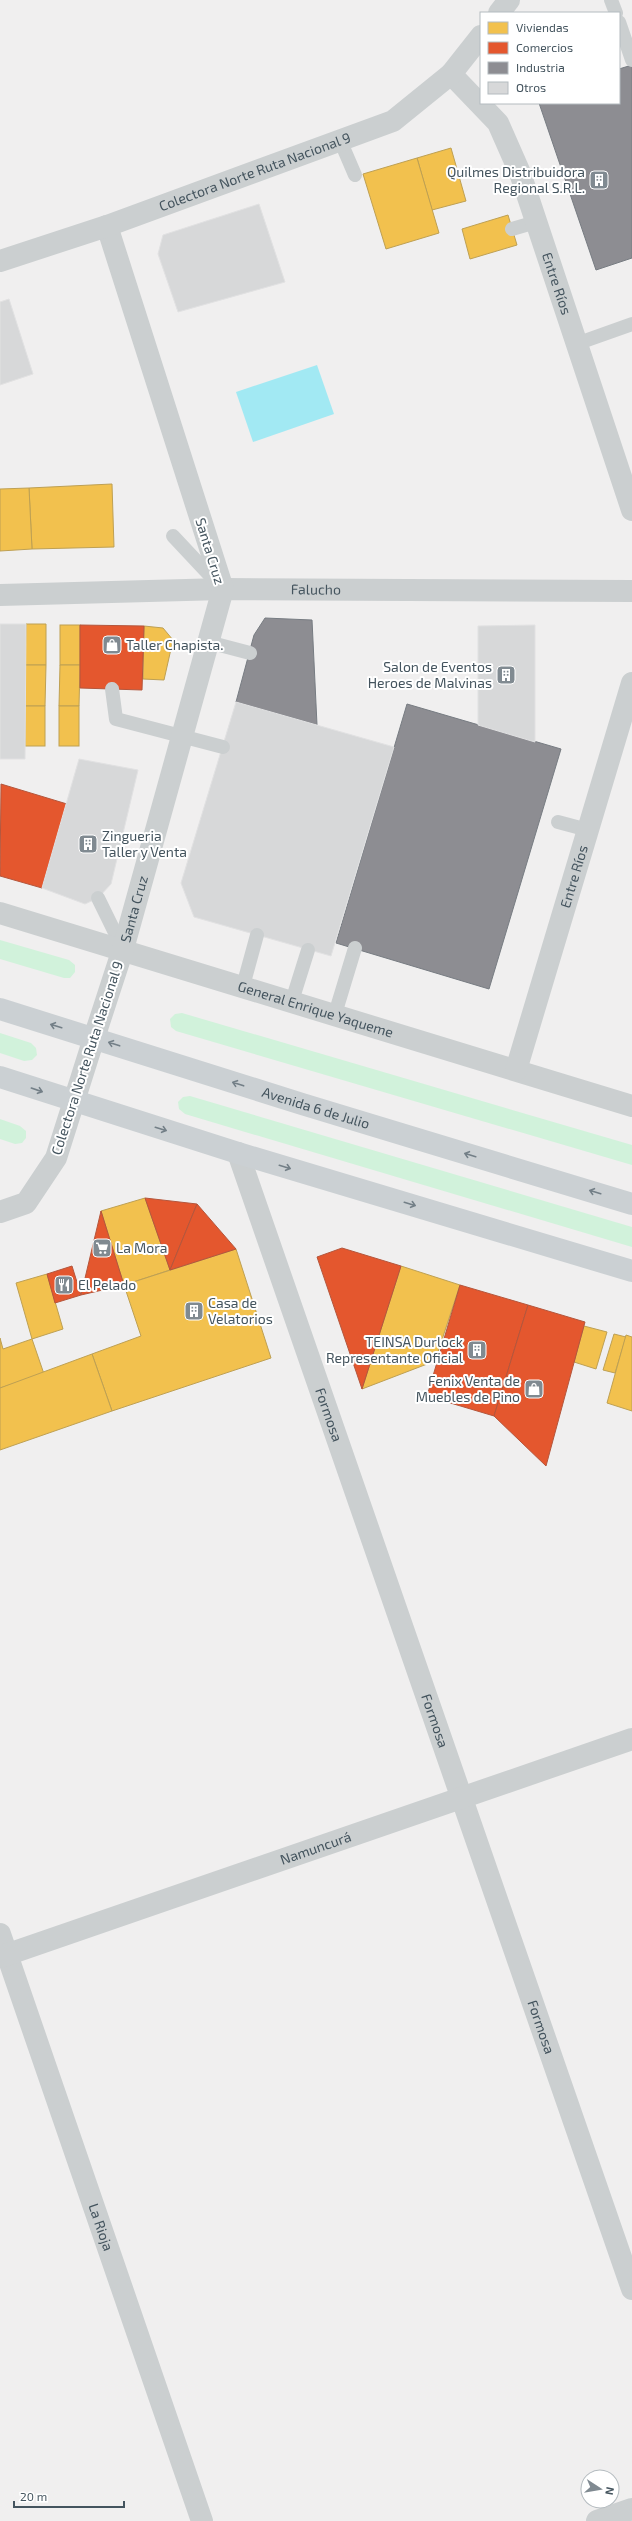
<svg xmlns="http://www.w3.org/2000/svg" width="632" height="2521" viewBox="0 0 632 2521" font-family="'Exo 2',sans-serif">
	<rect width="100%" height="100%" fill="#f0efef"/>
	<g fill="#d1f2db">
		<polygon points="0,940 69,960 75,965 75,972 70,978 64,978 0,959"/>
		<polygon points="182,1013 632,1145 632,1165 176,1031 171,1027 170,1019 175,1014"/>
		<polygon points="0,1033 31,1043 36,1048 37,1055 32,1060 24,1061 0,1053"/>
		<polygon points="190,1096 632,1227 632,1247 185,1114 179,1109 178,1102 183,1097"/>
		<polygon points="0,1119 20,1126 26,1131 26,1138 22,1143 15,1144 0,1139"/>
	</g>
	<polygon fill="#a2e9f3" points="317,365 334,414 253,442 236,392"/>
	<g fill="#f2c14e" stroke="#bea053">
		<polygon points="451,148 466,201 432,210 417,158"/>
		<polygon points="417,158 439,233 386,249 363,174"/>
		<polygon points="508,215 517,245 470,259 462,229"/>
		<polygon points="112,484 114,547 32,549 29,488"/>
		<polygon points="29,488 32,549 0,551 0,489"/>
		<polygon points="26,624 46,624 46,665 25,665"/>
		<rect x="60" y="625" width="20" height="40"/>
		<polygon points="144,626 163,628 173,640 164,680 143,679"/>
		<polygon points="25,665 46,665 45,706 25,706"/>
		<polygon points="60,665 80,665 79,706 59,706"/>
		<rect x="25" y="706" width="20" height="40"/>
		<rect x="59" y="706" width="20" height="40"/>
		<polygon points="145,1198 170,1270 124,1285 101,1211"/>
		<polygon points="236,1249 271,1358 112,1411 92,1354 141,1336 124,1285"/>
		<polygon points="401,1266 460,1285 435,1361 362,1389"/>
		<polygon points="47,1274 63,1329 32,1339 16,1283"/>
		<polygon points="584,1326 607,1332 596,1369 574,1362"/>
		<polygon points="614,1334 626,1337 615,1373 603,1370"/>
		<polygon points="626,1335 632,1337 632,1411 607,1403"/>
		<polygon points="0,1338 3,1349 32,1339 44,1374 0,1388"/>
		<polygon points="92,1354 112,1411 0,1450 0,1388"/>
	</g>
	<g fill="#e4572e" stroke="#b4563c">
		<polygon points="80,625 144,626 142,690 80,688"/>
		<polygon points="1,784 67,804 42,888 0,876"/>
		<polygon points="145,1198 197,1204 170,1270"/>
		<polygon points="197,1204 236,1249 170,1270"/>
		<polygon points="101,1211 124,1285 81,1295"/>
		<polygon points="342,1248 401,1266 362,1389 317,1257"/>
		<polygon points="72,1266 81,1295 55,1303 47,1274"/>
		<polygon points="460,1285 528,1305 494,1416 427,1396"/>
		<polygon points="528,1305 585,1322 546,1466 494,1416"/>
	</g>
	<g fill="#8d8d92" stroke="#777c82">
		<polygon points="632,65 632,258 596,270 539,103 619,103 619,69"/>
		<polygon points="265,618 312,620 317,725 236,702 254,635"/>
		<polygon points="407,704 561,749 489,989 336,943"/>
	</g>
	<g fill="#d7d8d9" stroke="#e1e1e2">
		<polygon points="259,204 285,282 178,312 158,254 163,235"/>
		<polygon points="9,299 33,374 0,385 0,302"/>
		<polygon points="0,624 26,624 25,759 0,759"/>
		<polygon points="535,625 535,742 478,725 478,626"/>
		<polygon points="236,702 394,747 331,956 194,917 181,883"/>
		<polygon points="79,759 138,770 111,884 98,898 85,904 42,888"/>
	</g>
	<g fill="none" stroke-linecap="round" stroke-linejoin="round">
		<g stroke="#cbcfd0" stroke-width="14">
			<polyline points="611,0 616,13"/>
			<polyline points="619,22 632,60"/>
			<polyline points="340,140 355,175"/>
			<polyline points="512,229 536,222"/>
			<polyline points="576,344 632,324"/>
			<polyline points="173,536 218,584"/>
			<polyline points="208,642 250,653"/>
			<polyline points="112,689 116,719 223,747"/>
			<polyline points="558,822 588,830"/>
			<polyline points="98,898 123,949"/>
			<polyline points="243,986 257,935"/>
			<polyline points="292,1001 308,950"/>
			<polyline points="335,1014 355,948"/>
		</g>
		<g stroke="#cbcfd0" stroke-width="22">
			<path id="s1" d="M451,74L498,123L520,173L632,510"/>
			<path id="s2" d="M0,595L223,589L632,591"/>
			<path id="s3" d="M0,913L632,1106"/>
			<path id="s4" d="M94,1038L123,949L223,589L107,226"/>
			<path id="s5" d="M516,1070L632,683"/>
			<path id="s6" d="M238,1153L632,2289"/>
			<path id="s7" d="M0,1934L202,2521"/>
			<path id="s8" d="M0,1957L632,1739"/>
			<polyline points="597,2521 632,2509"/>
		</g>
		<g stroke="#cbcfd0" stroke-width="22">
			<polyline points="499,13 509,0"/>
			<path id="s9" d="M0,261L107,226L393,121L451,74L481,36"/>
			<polyline points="0,1212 26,1203 56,1158 94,1038"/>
		</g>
		<g stroke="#cbd0d3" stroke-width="22">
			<path id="s10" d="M0,1009L302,1104L632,1204"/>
			<polyline points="0,1077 238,1153 632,1271"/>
		</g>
	</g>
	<defs><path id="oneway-shaft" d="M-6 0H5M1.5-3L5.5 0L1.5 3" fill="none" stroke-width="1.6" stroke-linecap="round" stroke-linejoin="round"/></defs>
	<g stroke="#737f87">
		<use href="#oneway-shaft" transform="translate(56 1026) rotate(-163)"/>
		<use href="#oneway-shaft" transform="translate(114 1044) rotate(-162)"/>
		<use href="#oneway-shaft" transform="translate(238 1084) rotate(-162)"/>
		<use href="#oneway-shaft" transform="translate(37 1090) rotate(19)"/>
		<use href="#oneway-shaft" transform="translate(161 1129) rotate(17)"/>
		<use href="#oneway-shaft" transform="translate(470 1155) rotate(-163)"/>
		<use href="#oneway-shaft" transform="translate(285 1167) rotate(17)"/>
		<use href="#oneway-shaft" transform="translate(595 1192) rotate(-163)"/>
		<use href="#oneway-shaft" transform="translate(410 1204) rotate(17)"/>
	</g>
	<defs>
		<symbol id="building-square" viewBox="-11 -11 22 22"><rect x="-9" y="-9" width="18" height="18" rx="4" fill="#808a91" stroke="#fff"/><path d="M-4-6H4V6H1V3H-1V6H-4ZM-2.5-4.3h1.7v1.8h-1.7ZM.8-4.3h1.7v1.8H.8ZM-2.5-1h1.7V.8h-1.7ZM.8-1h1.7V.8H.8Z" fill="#fff"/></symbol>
		<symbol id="shop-square" viewBox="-11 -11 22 22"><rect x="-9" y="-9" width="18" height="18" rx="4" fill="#808a91" stroke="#fff"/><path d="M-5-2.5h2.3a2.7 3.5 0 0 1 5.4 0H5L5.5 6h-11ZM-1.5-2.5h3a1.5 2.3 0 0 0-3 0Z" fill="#fff"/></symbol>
		<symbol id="supermarket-square" viewBox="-11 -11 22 22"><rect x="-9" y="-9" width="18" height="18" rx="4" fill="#808a91" stroke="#fff"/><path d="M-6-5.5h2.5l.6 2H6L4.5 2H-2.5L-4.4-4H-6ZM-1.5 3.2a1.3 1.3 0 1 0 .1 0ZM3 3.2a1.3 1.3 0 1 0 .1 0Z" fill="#fff"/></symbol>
		<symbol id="restaurant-square" viewBox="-11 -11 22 22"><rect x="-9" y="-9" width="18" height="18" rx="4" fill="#808a91" stroke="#fff"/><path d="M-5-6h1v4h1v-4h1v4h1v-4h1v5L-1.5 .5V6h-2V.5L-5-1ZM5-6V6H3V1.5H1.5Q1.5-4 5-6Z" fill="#fff"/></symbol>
	</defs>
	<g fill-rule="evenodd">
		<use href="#building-square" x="588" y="169" width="22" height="22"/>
		<use href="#shop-square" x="101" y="634" width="22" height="22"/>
		<use href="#building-square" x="495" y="664" width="22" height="22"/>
		<use href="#building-square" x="77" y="833" width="22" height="22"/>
		<use href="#supermarket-square" x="91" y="1237" width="22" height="22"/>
		<use href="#restaurant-square" x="53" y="1274" width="22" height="22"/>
		<use href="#building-square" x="183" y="1300" width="22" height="22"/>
		<use href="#building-square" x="466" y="1339" width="22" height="22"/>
		<use href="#shop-square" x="523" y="1378" width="22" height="22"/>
	</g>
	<g text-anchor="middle" stroke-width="4" stroke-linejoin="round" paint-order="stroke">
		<g font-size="14" fill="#44545e" stroke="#fff">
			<text dy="5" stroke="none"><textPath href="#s9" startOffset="270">Colectora Norte Ruta Nacional 9</textPath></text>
			<text dy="5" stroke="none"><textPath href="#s1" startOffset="239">Entre Ríos</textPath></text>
			<text transform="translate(210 551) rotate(73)" y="5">Santa Cruz</text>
			<text dy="5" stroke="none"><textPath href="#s2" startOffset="316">Falucho</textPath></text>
			<text dy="5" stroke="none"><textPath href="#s5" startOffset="202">Entre Ríos</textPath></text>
			<text dy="5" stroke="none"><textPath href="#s4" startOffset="135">Santa Cruz</textPath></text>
			<text dy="5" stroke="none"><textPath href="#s3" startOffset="330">General Enrique Yaqueme</textPath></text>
			<text transform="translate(87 1058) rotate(-72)" y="5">Colectora Norte Ruta Nacional 9</text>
			<text dy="5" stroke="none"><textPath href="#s10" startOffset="331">Avenida 6 de Julio</textPath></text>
			<text dy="5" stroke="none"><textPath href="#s6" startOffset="277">Formosa</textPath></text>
			<text dy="5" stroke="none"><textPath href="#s6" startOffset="601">Formosa</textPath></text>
			<text dy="5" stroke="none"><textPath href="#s8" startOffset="334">Namuncurá</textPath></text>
			<text dy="5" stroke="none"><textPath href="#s6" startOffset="925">Formosa</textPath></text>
			<text dy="5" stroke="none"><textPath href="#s7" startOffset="310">La Rioja</textPath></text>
		</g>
		<g font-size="14" fill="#44545e" stroke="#fff" text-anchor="start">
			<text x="585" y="177" text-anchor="end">Quilmes Distribuidora<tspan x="585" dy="16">Regional S.R.L.</tspan></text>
			<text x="126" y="650">Taller Chapista.</text>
			<text x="492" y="672" text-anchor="end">Salon de Eventos<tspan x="492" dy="16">Heroes de Malvinas</tspan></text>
			<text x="102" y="841">Zingueria<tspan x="102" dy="16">Taller y Venta</tspan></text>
			<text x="116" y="1253">La Mora</text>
			<text x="78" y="1290">El Pelado</text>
			<text x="208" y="1308">Casa de<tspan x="208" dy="16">Velatorios</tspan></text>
			<text x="463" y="1347" text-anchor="end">TEINSA Durlock<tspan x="463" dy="16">Representante Oficial</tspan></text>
			<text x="520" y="1386" text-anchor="end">Fenix Venta de<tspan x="520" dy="16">Muebles de Pino</tspan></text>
		</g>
	</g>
	<rect x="480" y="12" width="140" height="92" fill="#ffffff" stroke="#b4bbbf"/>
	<rect x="488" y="22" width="20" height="12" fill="#f2c14e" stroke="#b4bbbf"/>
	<text x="516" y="32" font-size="12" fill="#44545e">Viviendas</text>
	<rect x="488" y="42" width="20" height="12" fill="#e4572e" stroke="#b4bbbf"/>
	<text x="516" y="52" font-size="12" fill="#44545e">Comercios</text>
	<rect x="488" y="62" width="20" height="12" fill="#8d8d92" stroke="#b4bbbf"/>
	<text x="516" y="72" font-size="12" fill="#44545e">Industria</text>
	<rect x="488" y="82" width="20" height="12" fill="#d7d8d9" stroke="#b4bbbf"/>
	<text x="516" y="92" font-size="12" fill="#44545e">Otros</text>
	<g transform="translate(600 2489) rotate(102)"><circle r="19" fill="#ffffff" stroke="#b4bbbf"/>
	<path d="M0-3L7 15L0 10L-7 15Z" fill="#808a91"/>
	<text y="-6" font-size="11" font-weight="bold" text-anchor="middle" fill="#44545e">N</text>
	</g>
	<path d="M14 2501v6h110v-6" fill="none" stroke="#44545e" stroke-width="2"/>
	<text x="20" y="2501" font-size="12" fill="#44545e" stroke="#ffffff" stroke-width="3" paint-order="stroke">20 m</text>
</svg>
